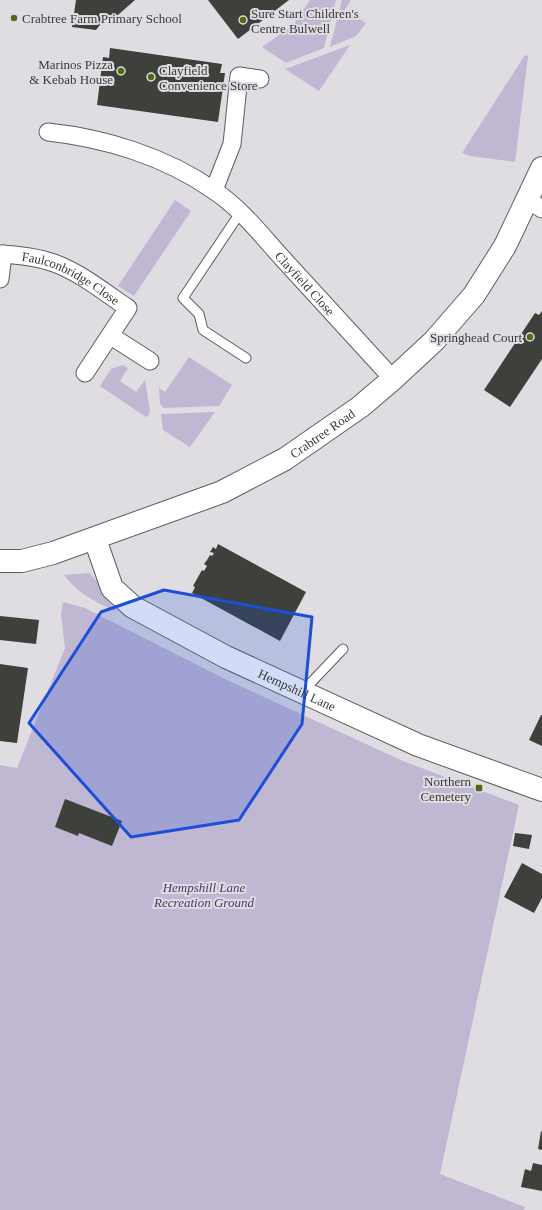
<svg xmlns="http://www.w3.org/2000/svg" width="542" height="1210" viewBox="0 0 542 1210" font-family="Georgia,serif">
	<rect width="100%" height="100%" fill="#dfdde2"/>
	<g fill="#c0b7d3">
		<polygon points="310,0 336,0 324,48 286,63 262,47 293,25"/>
		<polygon points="342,0 351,0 345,10 366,23 356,36 330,47"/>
		<polygon points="350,45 319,91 285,69"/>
		<polygon points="525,55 528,56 515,162 470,156 462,153"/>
		<polygon points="175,200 191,211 134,296 118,286"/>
		<polygon points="189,357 232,385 219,406 163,408 160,403 159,388 165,392"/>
		<polygon points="123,365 128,368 120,381 136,392 145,380 150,411 149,415 146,417 100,386 111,369"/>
		<polygon points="215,412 190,447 163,430 161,414"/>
		<path d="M89,573C102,585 106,598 117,612C94,601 80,595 64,575Z"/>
		<polygon points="63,602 85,608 227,680 403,761 519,805 440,1174 525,1207 524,1210 0,1210 0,765 17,768 65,648 61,614"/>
	</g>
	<g fill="#3e403c">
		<polygon points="76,0 135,0 110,22 103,21 96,30 72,27"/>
		<polygon points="208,0 289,0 238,39"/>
		<polygon points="110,48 222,64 220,73 225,73 218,122 97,105 103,57 109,58"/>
		<polygon points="542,311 542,359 510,407 484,390 535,313 539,315"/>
		<polygon points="218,544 306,592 280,641 192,593 195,587 193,586 202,570 204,571 207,566 204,564 207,560 210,555 212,556 214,553 210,552 213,547 216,549"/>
		<polygon points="0,616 39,620 36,644 0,640"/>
		<polygon points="0,664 28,668 17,743 0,741"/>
		<polygon points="541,715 542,715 542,746 529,740"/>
		<polygon points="65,799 122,821 112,846 79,833 78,836 55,827"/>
		<polygon points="515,833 532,835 529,849 513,846"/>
		<polygon points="522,863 542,874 542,898 534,913 504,897"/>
		<polygon points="541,1131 542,1132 542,1150 538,1149"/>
		<polygon points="533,1163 542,1165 542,1191 521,1187 525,1169 531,1171"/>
	</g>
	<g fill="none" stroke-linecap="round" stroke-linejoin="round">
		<defs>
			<g id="service">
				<polyline points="240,213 183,298 199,314 203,330 246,358"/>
				<polyline points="302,692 343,649"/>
			</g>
			<g id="minor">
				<path id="s1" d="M48,132C105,138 166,157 213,190C241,208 262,236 284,260C321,300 357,340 393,379"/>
				<polyline points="214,190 232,144 239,76 260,79"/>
				<polyline points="526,199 542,209"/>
				<path id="s2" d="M0,254C18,255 37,257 54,263C81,273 104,292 128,308L85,373"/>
				<polyline points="0,279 3,254"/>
				<polyline points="111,336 150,361"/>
			</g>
			<g id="tertiary">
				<path id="s3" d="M95,539L112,588L133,607L226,657L418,745L542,790"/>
				<path id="s4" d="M0,561H22L53,553L222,492L285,459L360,407L393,379L434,341L474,295L505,246L542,168"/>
			</g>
		</defs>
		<use href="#service" stroke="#5e5d61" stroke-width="11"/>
		<use href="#minor" stroke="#5e5d61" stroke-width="19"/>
		<use href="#tertiary" stroke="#5e5d61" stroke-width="24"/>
		<use href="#service" stroke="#fff" stroke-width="9"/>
		<use href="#minor" stroke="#fff" stroke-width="17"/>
		<use href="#tertiary" stroke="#fff" stroke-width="22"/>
	</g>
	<path fill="#1d4ed8" fill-opacity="0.2" stroke="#1d4ed8" stroke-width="3" stroke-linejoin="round" d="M164,590L312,617L302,724L239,820L131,837L29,723L101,612Z"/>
	<g fill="#526918" stroke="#dfdde2" stroke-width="1.5">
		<circle cx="14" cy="18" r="4"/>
		<circle cx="243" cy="20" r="4"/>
		<circle cx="121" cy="71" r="4"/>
		<circle cx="151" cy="77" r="4"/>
		<circle cx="530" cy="337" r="4"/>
		<rect x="475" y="784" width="8" height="8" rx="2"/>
	</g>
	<g text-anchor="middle" stroke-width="4" stroke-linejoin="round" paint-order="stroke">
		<g font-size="13" fill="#39383a" stroke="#dfdde2" text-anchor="start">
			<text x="251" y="18">Sure Start Children's<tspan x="251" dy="15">Centre Bulwell</tspan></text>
			<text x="22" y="23">Crabtree Farm Primary School</text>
			<text x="113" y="69" text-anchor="end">Marinos Pizza<tspan x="113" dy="15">&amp; Kebab House</tspan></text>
			<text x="159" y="75">Clayfield<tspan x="159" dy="15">Convenience Store</tspan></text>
			<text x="522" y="342" text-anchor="end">Springhead Court</text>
			<text x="471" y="786" text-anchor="end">Northern<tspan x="471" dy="15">Cemetery</tspan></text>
		</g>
		<g font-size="13" fill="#39383a" stroke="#dfdde2">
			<text dy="5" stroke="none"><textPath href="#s2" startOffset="76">Faulconbridge Close</textPath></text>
			<text dy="5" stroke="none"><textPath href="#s1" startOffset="308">Clayfield Close</textPath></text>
			<text dy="5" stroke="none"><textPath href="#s4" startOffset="350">Crabtree Road</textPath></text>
			<text dy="5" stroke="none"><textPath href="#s3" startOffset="264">Hempshill Lane</textPath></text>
		</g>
		<g font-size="13" font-style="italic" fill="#483565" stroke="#dfdde2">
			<text x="204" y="892">Hempshill Lane<tspan x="204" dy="15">Recreation Ground</tspan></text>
		</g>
	</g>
</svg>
